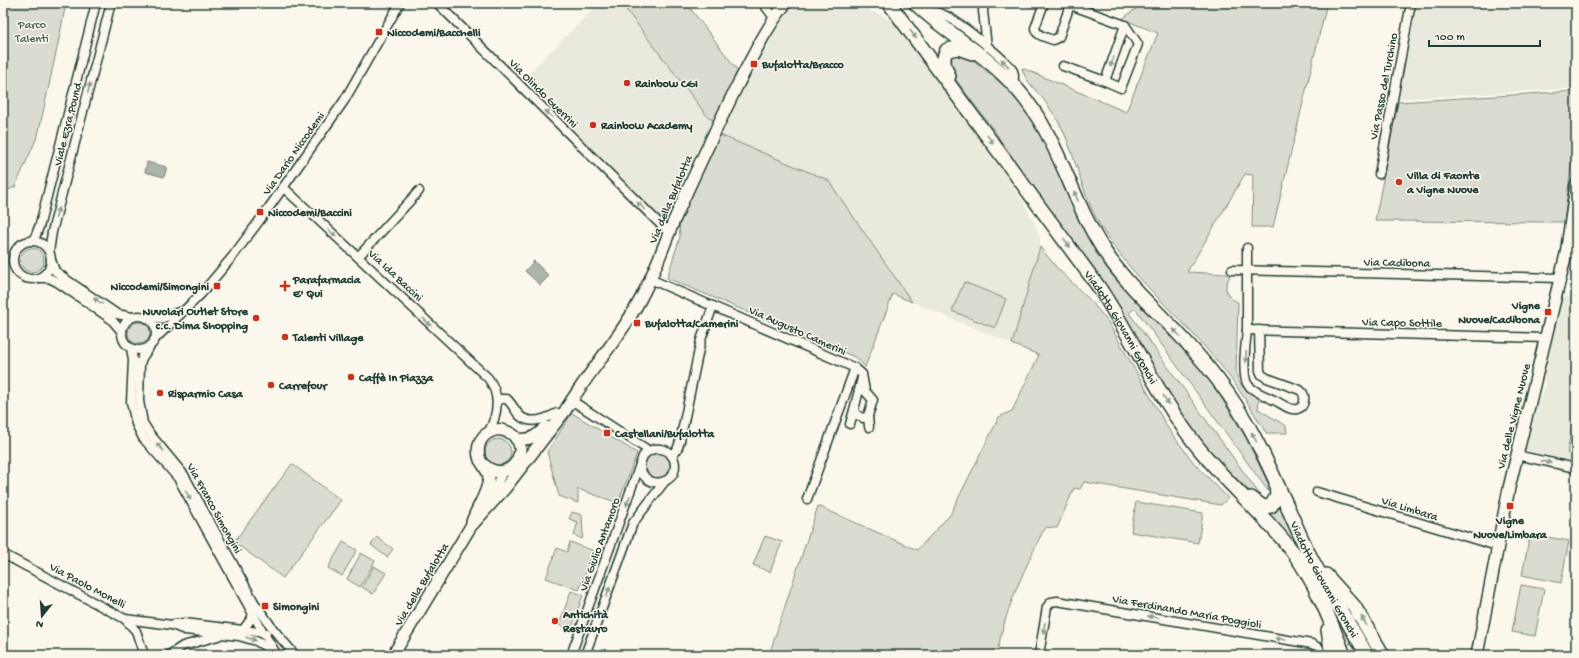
<svg xmlns="http://www.w3.org/2000/svg" width="1579" height="658" viewBox="0 0 1579 658" font-family="'Gochi Hand',sans-serif">
	<rect width="100%" height="100%" fill="#fbf7ec"/>
	<filter id="ink" filterUnits="userSpaceOnUse"><feTurbulence type="fractalNoise" baseFrequency=".025" numOctaves="2"/><feDisplacementMap in="SourceGraphic" scale="8" xChannelSelector="R" yChannelSelector="G"/><feConvolveMatrix kernelMatrix="1 2 1 2 8 2 1 2 1" color-interpolation-filters="sRGB"/></filter>
	<g filter="url(#ink)">
		<g fill="#eae9de">
			<polygon points="599,3 621,3 707,116 717,122 669,229 519,83"/>
			<polygon points="789,3 852,3 894,21 963,115 1022,200 1034,222 1040,238 1040,247 1012,344 912,302 828,180 717,134 748,73"/>
			<polygon points="1415,3 1576,3 1576,88 1398,99"/>
			<polygon points="1561,296 1576,299 1576,462 1524,450 1535,405 1546,387 1544,377"/>
		</g>
		<g fill="#dbdcd1" stroke="#7d8c82">
			<polygon points="3,3 66,3 59,39 38,135 15,187 3,192"/>
			<polygon points="621,3 686,3 739,72 714,121 707,116"/>
			<path d="M1144,3H1327L1273,227H1252L1253,175L1245,174L1187,272L1227,274L1230,276C1223,287 1225,297 1238,302L1236,372L1238,379L1242,386L1249,392L1256,396L1259,400L1258,409L1286,426L1287,433H1266C1251,408 1236,383 1217,361C1180,316 1133,279 1102,229C1083,198 1077,160 1062,128C1057,119 1050,108 1044,100C1036,90 1025,81 1022,68L1126,112L1158,33L1122,19Z"/>
			<polygon points="966,54 1004,86 1019,101 1046,137 1079,212 1186,348 1211,381 1246,438 1268,483 1272,492 1271,495 1135,308 1129,313 1263,499 1259,500 1218,461 1185,422 1011,158 996,133 950,72 948,55"/>
			<polygon points="1576,91 1576,127 1564,222 1375,221 1398,102"/>
			<polygon points="720,135 828,180 912,302 893,294 865,367 857,358 667,278 680,237 679,224 702,171"/>
			<path d="M1040,247L1057,268L1091,301L1108,322L1169,430L1194,463L1228,498L1221,505L1084,482L1080,489L1074,488L1057,528L1047,527L1042,533C1023,573 1004,611 997,655H769L818,506L917,550L950,515L999,417L1012,411L1039,355L1012,344Z"/>
			<circle cx="32" cy="260" r="12"/>
			<polygon points="964,282 1006,299 995,328 952,311"/>
			<circle cx="139" cy="333" r="11"/>
			<polygon points="572,413 637,453 618,503 578,489 578,503 559,496 547,452"/>
			<polygon points="1572,425 1576,426 1576,454 1567,453"/>
			<circle cx="498" cy="452" r="13"/>
			<circle cx="658" cy="466" r="13"/>
			<polygon points="292,464 341,500 283,578 234,542"/>
			<polygon points="1136,502 1203,513 1198,543 1131,532"/>
			<polygon points="1282,504 1353,642 1346,647 1267,515 1277,510"/>
			<polygon points="572,512 582,515 583,535 582,539 574,535 578,522 569,519"/>
			<polygon points="1530,534 1569,541 1561,583 1522,575"/>
			<polygon points="765,536 782,542 770,572 753,565"/>
			<polygon points="377,537 393,549 387,557 371,545"/>
			<polygon points="343,542 357,550 342,576 328,568"/>
			<polygon points="570,542 594,551 579,590 546,578 557,548 567,552"/>
			<polygon points="361,553 375,561 360,587 347,579"/>
			<polygon points="374,566 386,573 373,594 362,587"/>
			<polygon points="1521,585 1544,589 1535,636 1512,632"/>
			<polygon points="571,591 583,595 571,630 559,625"/>
		</g>
		<g fill="#adb4aa" stroke="#74847b">
			<polygon points="147,162 167,167 164,177 145,172"/>
			<polygon points="534,261 549,276 540,285 525,271"/>
		</g>
		<g fill="none" stroke-linecap="round" stroke-linejoin="round">
			<defs>
				<g id="street">
					<polyline points="437,3 669,233"/>
					<polyline points="763,3 775,19"/>
					<polyline points="984,3 983,11 987,47"/>
					<path d="M1044,3L1035,28C1036,36 1046,37 1053,40L1059,37L1070,5"/>
					<polyline points="1065,3 1125,25 1138,44 1121,88 1105,81 1125,25"/>
					<path d="M926,10C931,11 938,12 944,15C955,19 1008,61 1013,71C1015,75 1014,79 1013,83"/>
					<polyline points="1063,66 1105,81"/>
					<polyline points="1379,174 1411,3"/>
					<path d="M284,188L488,378C501,395 498,415 488,433"/>
					<polyline points="32,241 36,235 40,224 96,3"/>
					<circle cx="32" cy="260" r="19"/>
					<polyline points="1247,248 1247,330"/>
					<polyline points="49,252 52,232 111,3"/>
					<polyline points="358,257 419,191"/>
					<polyline points="51,260 55,271 67,280 117,314 132,317"/>
					<polyline points="1232,270 1560,278"/>
					<polyline points="40,278 49,278 57,282 111,319 122,332"/>
					<polyline points="650,279 855,368 807,499"/>
					<circle cx="139" cy="333" r="17"/>
					<polyline points="147,318 163,318 179,312"/>
					<path d="M1259,330L1260,371L1262,375L1267,378L1300,390C1306,394 1306,407 1297,409C1290,411 1281,403 1274,400C1266,396 1254,392 1248,385C1241,375 1246,342 1247,330L1545,338"/>
					<polyline points="154,340 201,294 233,256 268,209 344,101 400,3"/>
					<polyline points="150,346 142,358 140,364 139,401 143,423 150,434 184,475 254,602 273,629 295,655"/>
					<polyline points="131,348 133,360 131,402 136,424 143,438 178,478 263,632 277,655"/>
					<polyline points="855,368 862,374 865,391 873,400 868,416 863,418 857,415 854,410 862,378"/>
					<path d="M497,399H507C512,404 515,410 519,415C530,426 546,419 557,413"/>
					<polyline points="571,400 645,448 648,451"/>
					<polyline points="868,416 869,427"/>
					<polyline points="850,424 854,410"/>
					<polyline points="671,455 677,450 680,441 701,340 713,306"/>
					<polyline points="1516,455 1576,468"/>
					<polyline points="1317,492 1497,546"/>
					<polyline points="488,504 503,472"/>
					<polyline points="3,554 125,619 136,631 144,655"/>
					<polyline points="125,619 172,625 185,630 239,636 256,641 273,651"/>
					<polyline points="174,624 184,623 243,630 251,619 253,614"/>
					<polyline points="243,630 266,633"/>
					<polyline points="169,655 183,646 218,636"/>
					<path d="M571,655L643,456C653,444 674,447 675,465C675,488 641,489 640,464"/>
					<polyline points="585,655 633,523 665,481"/>
					<polyline points="1039,655 1047,607 1051,602 1057,601 1312,644 1319,648 1321,655"/>
				</g>
				<g id="secondary">
					<path d="M516,439C530,441 537,436 546,427"/>
					<path d="M472,522C477,507 487,495 489,479C489,471 484,467 480,460C476,449 479,437 490,432C495,429 500,429 505,431C537,440 512,489 484,465"/>
					<path d="M393,655L471,526L506,487L565,411C590,369 624,334 645,290C656,268 664,245 673,223C693,177 715,131 737,86C752,58 766,28 786,3"/>
					<polyline points="1477,655 1509,488 1566,254 1576,185"/>
				</g>
				<g id="primary">
					<path id="s1" d="M889,3L1098,286C1133,338 1158,397 1197,446C1227,484 1264,514 1293,552C1316,583 1330,620 1344,655"/>
					<path id="s2" d="M915,3C947,34 988,55 1017,89C1060,138 1070,199 1105,252C1124,281 1150,305 1175,330C1194,350 1213,372 1229,395C1262,443 1282,497 1307,550C1325,586 1347,620 1367,655"/>
					<path d="M949,76C945,68 941,59 947,50L958,48L972,53"/>
					<polyline points="1251,498 1263,507 1271,506 1277,496 1276,484"/>
					<polyline points="1326,575 1354,606 1383,655"/>
					<polyline points="1328,630 1332,655"/>
				</g>
			</defs>
			<use href="#street" stroke="#1f3d34" stroke-width="11"/>
			<use href="#secondary" stroke="#1f3d34" stroke-width="14"/>
			<use href="#primary" stroke="#1f3d34" stroke-width="16"/>
			<use href="#street" stroke="#fbf7ec" stroke-width="8"/>
			<use href="#secondary" stroke="#fbf7ec" stroke-width="11"/>
			<use href="#primary" stroke="#fbf7ec" stroke-width="13"/>
		</g>
		<defs><path id="oneway-solid" d="M-6-.8H1V-3.2L6.5 0L1 3.2V.8H-6Z"/></defs>
		<g fill="#8d9a90">
			<use href="#oneway-solid" transform="translate(913 34) rotate(53)"/>
			<use href="#oneway-solid" transform="translate(1112 62) rotate(110)"/>
			<use href="#oneway-solid" transform="translate(1005 63) rotate(-136)"/>
			<use href="#oneway-solid" transform="translate(89 88) rotate(-76)"/>
			<use href="#oneway-solid" transform="translate(549 114) rotate(-136)"/>
			<use href="#oneway-solid" transform="translate(990 139) rotate(54)"/>
			<use href="#oneway-solid" transform="translate(1076 196) rotate(-113)"/>
			<use href="#oneway-solid" transform="translate(641 206) rotate(-135)"/>
			<use href="#oneway-solid" transform="translate(57 213) rotate(-76)"/>
			<use href="#oneway-solid" transform="translate(332 233) rotate(42)"/>
			<use href="#oneway-solid" transform="translate(1067 243) rotate(54)"/>
			<use href="#oneway-solid" transform="translate(98 301) rotate(-146)"/>
			<use href="#oneway-solid" transform="translate(427 322) rotate(44)"/>
			<use href="#oneway-solid" transform="translate(1177 333) rotate(-134)"/>
			<use href="#oneway-solid" transform="translate(1246 357) rotate(93)"/>
			<use href="#oneway-solid" transform="translate(1166 400) rotate(58)"/>
			<use href="#oneway-solid" transform="translate(1254 437) rotate(-118)"/>
			<use href="#oneway-solid" transform="translate(160 447) rotate(-132)"/>
			<use href="#oneway-solid" transform="translate(1546 462) rotate(13)"/>
			<use href="#oneway-solid" transform="translate(188 495) rotate(62)"/>
			<use href="#oneway-solid" transform="translate(628 501) rotate(110)"/>
			<use href="#oneway-solid" transform="translate(608 592) rotate(-70)"/>
			<use href="#oneway-solid" transform="translate(1153 617) rotate(-170)"/>
			<use href="#oneway-solid" transform="translate(1364 621) rotate(-120)"/>
			<use href="#oneway-solid" transform="translate(1044 628) rotate(99)"/>
			<use href="#oneway-solid" transform="translate(251 639) rotate(19)"/>
			<use href="#oneway-solid" transform="translate(1281 639) rotate(-170)"/>
		</g>
	</g>
	<g fill="#c8321e" stroke="#fbf7ec" stroke-width="1.5">
		<rect x="375" y="28" width="8" height="8" rx="2"/>
		<rect x="750" y="60" width="8" height="8" rx="2"/>
		<circle cx="627" cy="83" r="4"/>
		<circle cx="593" cy="125" r="4"/>
		<circle cx="1399" cy="182" r="4"/>
		<rect x="256" y="208" width="8" height="8" rx="2"/>
		<rect x="213" y="282" width="8" height="8" rx="2"/>
		<path d="M283 280h4v4h4v4h-4v4h-4v-4h-4v-4h4z"/>
		<rect x="1544" y="308" width="8" height="8" rx="2"/>
		<circle cx="256" cy="318" r="4"/>
		<rect x="633" y="319" width="8" height="8" rx="2"/>
		<circle cx="285" cy="337" r="4"/>
		<circle cx="351" cy="377" r="4"/>
		<circle cx="271" cy="385" r="4"/>
		<circle cx="160" cy="393" r="4"/>
		<rect x="603" y="429" width="8" height="8" rx="2"/>
		<rect x="1506" y="502" width="8" height="8" rx="2"/>
		<rect x="261" y="602" width="8" height="8" rx="2"/>
		<circle cx="555" cy="621" r="4"/>
	</g>
	<g text-anchor="middle" stroke-width="3" stroke-linejoin="round" paint-order="stroke">
		<g font-size="12" fill="#455d53" stroke="#fbf7ec">
			<text x="32" y="28">Parco<tspan x="32" dy="14">Talenti</tspan></text>
		</g>
		<g font-size="12" font-weight="bold" fill="#1f3d34" stroke="#fbf7ec" text-anchor="start">
			<text x="387" y="36">Niccodemi/Bacchelli</text>
			<text x="762" y="68">Bufalotta/Bracco</text>
			<text x="635" y="87">Rainbow CGI</text>
			<text x="601" y="129">Rainbow Academy</text>
			<text x="1407" y="179">Villa di Faonte<tspan x="1407" dy="14">a Vigne Nuove</tspan></text>
			<text x="268" y="216">Niccodemi/Baccini</text>
			<text x="293" y="283">Parafarmacia<tspan x="293" dy="14">E' Qui</tspan></text>
			<text x="209" y="290" text-anchor="end">Niccodemi/Simongini</text>
			<text x="1540" y="309" text-anchor="end">Vigne<tspan x="1540" dy="14">Nuove/Cadibona</tspan></text>
			<text x="248" y="315" text-anchor="end">Nuvolari Outlet Store<tspan x="248" dy="14">c.c. Dima Shopping</tspan></text>
			<text x="645" y="327">Bufalotta/Camerini</text>
			<text x="293" y="341">Talenti Village</text>
			<text x="359" y="381">Caffè In Piazza</text>
			<text x="279" y="389">Carrefour</text>
			<text x="168" y="397">Risparmio Casa</text>
			<text x="615" y="437">Castellani/Bufalotta</text>
			<text x="1510" y="524" text-anchor="middle">Vigne<tspan x="1510" dy="14">Nuove/Limbara</tspan></text>
			<text x="273" y="610">Simongini</text>
			<text x="563" y="618">Antichità<tspan x="563" dy="14">Restauro</tspan></text>
		</g>
		<g font-size="12" fill="#1f3d34" stroke="#fbf7ec">
			<text transform="translate(1383 86) rotate(-79)" y="4">Via Passo del Turchino</text>
			<text transform="translate(544 93) rotate(45)" y="4">Via Olindo Guerrini</text>
			<text transform="translate(67 124) rotate(-76)" y="4">Viale Ezra Pound</text>
			<text transform="translate(293 153) rotate(-55)" y="4">Via Dario Niccodemi</text>
			<text transform="translate(670 199) rotate(-67)" y="4">Via della Bufalotta</text>
			<text transform="translate(1397 262) rotate(1)" y="4">Via Cadibona</text>
			<text transform="translate(396 275) rotate(43)" y="4">Via Ida Baccini</text>
			<text transform="translate(1402 322) rotate(1)" y="4">Via Capo Sottile</text>
			<text dy="4" stroke="none"><textPath href="#s1" startOffset="399">Viadotto Giovanni Gronchi</textPath></text>
			<text transform="translate(798 330) rotate(24)" y="4">Via Augusto Camerini</text>
			<text transform="translate(1513 416) rotate(-76)" y="4">Via delle Vigne Nuove</text>
			<text transform="translate(215 508) rotate(61)" y="4">Via Franco Simongini</text>
			<text transform="translate(1410 508) rotate(17)" y="4">Via Limbara</text>
			<text transform="translate(599 544) rotate(-70)" y="4">Via Giulio Antamoro</text>
			<text dy="4" stroke="none"><textPath href="#s2" startOffset="717">Viadotto Giovanni Gronchi</textPath></text>
			<text transform="translate(421 584) rotate(-59)" y="4">Via della Bufalotta</text>
			<text transform="translate(88 585) rotate(28)" y="4">Via Paolo Monelli</text>
			<text transform="translate(1187 611) rotate(10)" y="4">Via Ferdinando Maria Poggioli</text>
		</g>
	</g>
	<rect width="1579" height="658" fill="none" stroke="#fbf7ec" stroke-width="16"/>
	<rect x="8" y="8" width="1563" height="642" fill="none" stroke="#1f3d34" stroke-width="1.5" filter="url(#ink)"/>
	<g transform="translate(42 616) rotate(197)" stroke="#fbf7ec" stroke-width="3" paint-order="stroke">
	<path d="M0-3L7 15L0 10L-7 15Z" fill="#1f3d34"/>
	<text y="-6" font-size="11" font-weight="bold" text-anchor="middle" fill="#1f3d34">N</text>
	</g>
	<path d="M1429 40v6h111v-6" fill="none" stroke="#1f3d34" stroke-width="2"/>
	<text x="1435" y="40" font-size="12" fill="#1f3d34" stroke="#fbf7ec" stroke-width="3" paint-order="stroke">100 m</text>
</svg>
